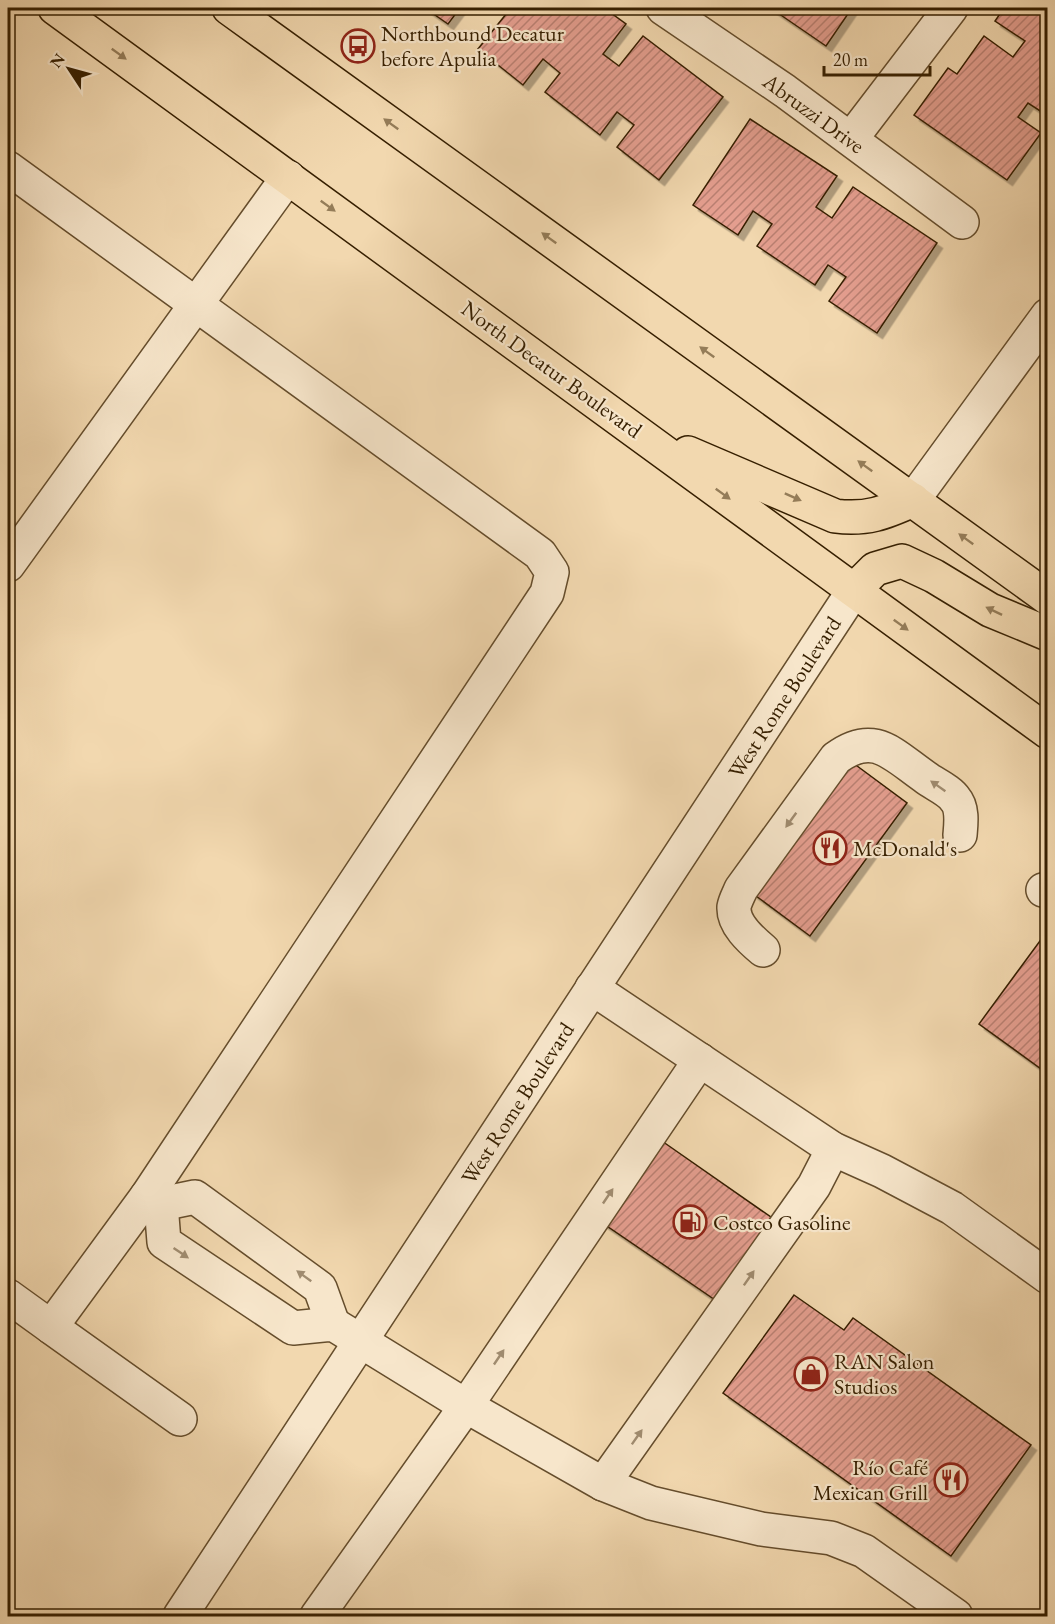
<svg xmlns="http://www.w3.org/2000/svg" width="1055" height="1624" viewBox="0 0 1055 1624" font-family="'EB Garamond',serif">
	<defs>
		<pattern id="building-hatch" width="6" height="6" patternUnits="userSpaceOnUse" patternTransform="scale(1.5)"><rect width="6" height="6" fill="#e49e8f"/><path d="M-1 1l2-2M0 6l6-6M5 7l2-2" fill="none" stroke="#ba8072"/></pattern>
		<filter id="shadow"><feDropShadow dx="5.5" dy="5.5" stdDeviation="0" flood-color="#0004"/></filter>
	</defs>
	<rect width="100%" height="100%" fill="#f2d8af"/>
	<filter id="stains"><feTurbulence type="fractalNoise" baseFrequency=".00333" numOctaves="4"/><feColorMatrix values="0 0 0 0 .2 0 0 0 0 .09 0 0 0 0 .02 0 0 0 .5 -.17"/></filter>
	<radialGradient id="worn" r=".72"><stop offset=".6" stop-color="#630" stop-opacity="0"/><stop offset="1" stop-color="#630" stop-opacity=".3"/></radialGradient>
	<g fill="url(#building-hatch)" stroke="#361f00" stroke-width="1.5" filter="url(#shadow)">
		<polygon points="425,8 460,8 448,24"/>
		<polygon points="511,8 604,8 626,24 603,54 619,66 643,36 723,97 659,180 617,147 634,125 617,112 600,135 545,92 560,73 543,59 523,85 478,49"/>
		<polygon points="773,8 852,8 826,46 772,9"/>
		<polygon points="1004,8 1048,8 1048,116 1028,103 1018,117 1041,133 1007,180 914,115 948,68 957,74 984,36 1013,57 1025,41 995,21"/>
		<polygon points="750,119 837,176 816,207 832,218 853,187 937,243 877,333 829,301 846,277 828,265 815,285 757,246 772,224 753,211 738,235 693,205"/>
		<polygon points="849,760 907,803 810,936 752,893"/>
		<polygon points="1048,930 1048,1074 979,1024"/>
		<polygon points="659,1139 778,1222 721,1304 601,1222"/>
		<polygon points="794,1295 844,1330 853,1318 1031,1445 951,1556 723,1393"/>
	</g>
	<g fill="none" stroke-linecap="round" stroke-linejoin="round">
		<defs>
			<g id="minor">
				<polyline points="663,8 785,91 962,222"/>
				<polyline points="851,139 951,8"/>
				<polyline points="8,168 540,554 552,572 547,593 147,1196 51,1327 8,1296"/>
				<polyline points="913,500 1048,315"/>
				<polyline points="8,565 288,177"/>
				<polyline points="1043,890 1048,891"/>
				<path d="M763,950C751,940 733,924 734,907C735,901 739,894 741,889L836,758C874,730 892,754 925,777C934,784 949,790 955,799C963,808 961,824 960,835"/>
				<polyline points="592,988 833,1149 882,1171 952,1208 1048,1277"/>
				<polyline points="147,1196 161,1204 195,1197 320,1288 333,1324"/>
				<polyline points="161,1204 164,1242 293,1328 333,1324 466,1406 603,1484 651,1503 761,1529 831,1538 864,1551 956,1616"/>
				<polyline points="51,1327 180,1419"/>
				<polyline points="603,1484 814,1186 833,1149"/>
				<polyline points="180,1616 854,590"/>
				<polyline points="317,1616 466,1406 700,1060"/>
			</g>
			<g id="major">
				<polyline points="55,8 1048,732"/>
				<polyline points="229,8 1048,598"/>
				<path d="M688,453L835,516C867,520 884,513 913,500"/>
				<polyline points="854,590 875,569 902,561 934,576 990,610 1048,634"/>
			</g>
		</defs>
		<use href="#minor" stroke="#654d2c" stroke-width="36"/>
		<use href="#major" stroke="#361f00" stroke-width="36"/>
		<use href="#minor" stroke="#f7e6cb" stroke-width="33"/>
		<use href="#major" stroke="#f2d8af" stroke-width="33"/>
	</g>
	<defs><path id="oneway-solid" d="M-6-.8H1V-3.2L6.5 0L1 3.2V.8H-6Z" transform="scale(1.5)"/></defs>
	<g fill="#947c58">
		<use href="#oneway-solid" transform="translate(119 54) rotate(36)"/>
		<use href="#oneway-solid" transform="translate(391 124) rotate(-144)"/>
		<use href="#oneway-solid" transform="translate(328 206) rotate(36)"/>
		<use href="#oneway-solid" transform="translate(549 238) rotate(-144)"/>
		<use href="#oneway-solid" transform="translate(707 352) rotate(-144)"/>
		<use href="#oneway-solid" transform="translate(865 466) rotate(-144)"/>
		<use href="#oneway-solid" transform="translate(723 494) rotate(36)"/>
		<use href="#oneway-solid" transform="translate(793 497) rotate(24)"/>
		<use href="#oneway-solid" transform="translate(966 539) rotate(-144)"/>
		<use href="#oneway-solid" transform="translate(994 611) rotate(-154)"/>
		<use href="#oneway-solid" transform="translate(901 625) rotate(36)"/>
	</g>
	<g fill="#a08c70">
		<use href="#oneway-solid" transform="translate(938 786) rotate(-145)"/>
		<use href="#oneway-solid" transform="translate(791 820) rotate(126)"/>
		<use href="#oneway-solid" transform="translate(608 1196) rotate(-56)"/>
		<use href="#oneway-solid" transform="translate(181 1253) rotate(34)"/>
		<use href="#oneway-solid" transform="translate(304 1276) rotate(-144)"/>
		<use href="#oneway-solid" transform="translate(749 1278) rotate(-55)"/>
		<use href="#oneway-solid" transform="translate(499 1357) rotate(-56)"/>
		<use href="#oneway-solid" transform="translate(637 1437) rotate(-55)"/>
	</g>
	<defs>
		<symbol id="bus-ring" viewBox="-11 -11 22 22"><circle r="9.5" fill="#f7e6cb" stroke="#8f2418" stroke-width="1.5"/><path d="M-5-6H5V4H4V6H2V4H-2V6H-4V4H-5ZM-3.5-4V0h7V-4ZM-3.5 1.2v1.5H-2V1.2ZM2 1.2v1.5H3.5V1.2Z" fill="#8f2418"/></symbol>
		<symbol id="restaurant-ring" viewBox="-11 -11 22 22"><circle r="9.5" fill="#f7e6cb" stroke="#8f2418" stroke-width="1.5"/><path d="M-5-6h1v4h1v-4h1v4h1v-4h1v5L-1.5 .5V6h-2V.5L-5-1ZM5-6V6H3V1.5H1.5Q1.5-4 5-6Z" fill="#8f2418"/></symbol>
		<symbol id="fuel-ring" viewBox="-11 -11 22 22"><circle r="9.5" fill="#f7e6cb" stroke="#8f2418" stroke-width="1.5"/><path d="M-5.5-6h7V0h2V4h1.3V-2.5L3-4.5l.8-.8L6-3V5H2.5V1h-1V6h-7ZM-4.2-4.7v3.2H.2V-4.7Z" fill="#8f2418"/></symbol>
		<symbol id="shop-ring" viewBox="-11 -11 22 22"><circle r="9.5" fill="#f7e6cb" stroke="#8f2418" stroke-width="1.5"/><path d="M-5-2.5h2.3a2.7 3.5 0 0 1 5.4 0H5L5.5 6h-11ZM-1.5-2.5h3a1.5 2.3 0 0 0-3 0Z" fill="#8f2418"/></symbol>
	</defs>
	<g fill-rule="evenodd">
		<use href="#bus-ring" x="339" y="27" width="38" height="38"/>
		<use href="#restaurant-ring" x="811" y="829" width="38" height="38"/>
		<use href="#fuel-ring" x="671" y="1203" width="38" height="38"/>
		<use href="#shop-ring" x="792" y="1355" width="38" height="38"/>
		<use href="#restaurant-ring" x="932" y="1461" width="38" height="38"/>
	</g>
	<g text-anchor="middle" stroke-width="4.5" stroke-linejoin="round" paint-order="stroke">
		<g font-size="22" fill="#361f00" stroke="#f7e6cb" text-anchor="start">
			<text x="381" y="41">Northbound Decatur<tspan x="381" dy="25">before Apulia</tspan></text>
			<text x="853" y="856">McDonald's</text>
			<text x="713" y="1230">Costco Gasoline</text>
			<text x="834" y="1369">RAN Salon<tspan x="834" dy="25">Studios</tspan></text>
			<text x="928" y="1475" text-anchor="end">Río Café<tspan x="928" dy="25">Mexican Grill</tspan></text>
		</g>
		<g font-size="22" fill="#361f00" stroke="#f7e6cb">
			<text transform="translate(814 113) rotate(36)" y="8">Abruzzi Drive</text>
			<text transform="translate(552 369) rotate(36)" y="8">North Decatur Boulevard</text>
			<text transform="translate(784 697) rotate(-57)" y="8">West Rome Boulevard</text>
			<text transform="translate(517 1103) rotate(-57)" y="8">West Rome Boulevard</text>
		</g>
	</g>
	<rect width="1055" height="1624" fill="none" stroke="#f2d8af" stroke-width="30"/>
	<rect x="9" y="9" width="1037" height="1606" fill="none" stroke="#361f00" stroke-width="3"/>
	<rect x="15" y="15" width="1025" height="1594" fill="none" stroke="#361f00" stroke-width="1.5"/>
	<g transform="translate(69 69) rotate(306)" stroke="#f7e6cb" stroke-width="4.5" paint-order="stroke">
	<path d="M0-4.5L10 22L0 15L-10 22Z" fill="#361f00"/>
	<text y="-9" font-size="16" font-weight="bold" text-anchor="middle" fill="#361f00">N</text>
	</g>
	<path d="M824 66v9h106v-9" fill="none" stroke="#361f00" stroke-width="3"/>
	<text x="833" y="66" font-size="18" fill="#361f00" stroke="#f7e6cb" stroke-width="4.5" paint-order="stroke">20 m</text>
	<rect width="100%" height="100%" filter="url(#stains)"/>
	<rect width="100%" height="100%" fill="url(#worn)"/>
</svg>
